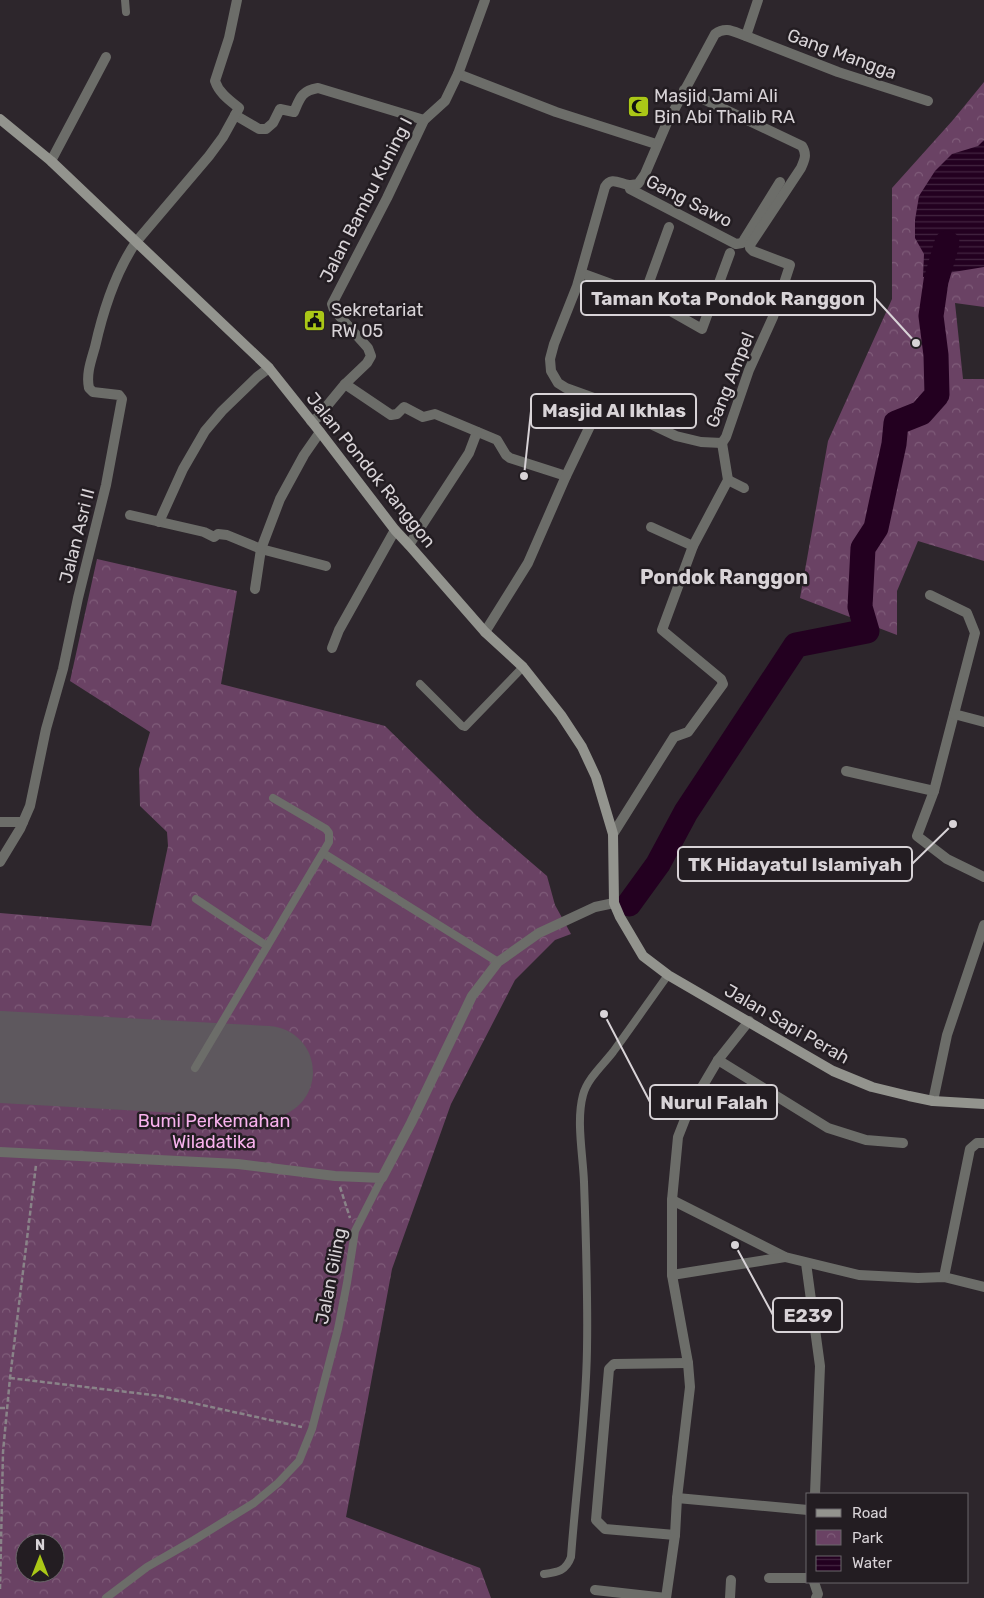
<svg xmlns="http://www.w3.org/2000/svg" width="984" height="1598" viewBox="0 0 984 1598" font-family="Rubik,sans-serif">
	<defs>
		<pattern id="park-crowns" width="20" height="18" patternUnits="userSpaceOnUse" patternTransform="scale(1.25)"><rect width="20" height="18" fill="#6a4264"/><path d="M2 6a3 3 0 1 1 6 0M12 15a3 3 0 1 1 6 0" fill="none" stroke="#7f5c79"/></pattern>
		<pattern id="water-rules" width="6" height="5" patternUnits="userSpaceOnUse" patternTransform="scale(1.25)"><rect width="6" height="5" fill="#230020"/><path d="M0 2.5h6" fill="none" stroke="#422440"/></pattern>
	</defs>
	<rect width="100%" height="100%" fill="#2d262c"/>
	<g fill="url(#park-crowns)" fill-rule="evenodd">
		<polygon points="984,82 984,307 955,303 963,379 984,379 984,561 918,541 897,591 897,635 800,598 828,441 892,299 892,188 953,120"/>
		<path d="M97,559L237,591L221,684L385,726L477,816L547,876L555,905L571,934L555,940L515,980L451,1104L392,1269L346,1517L480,1568L491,1598H0V913L151,926L168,846L167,832L140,806L139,769L150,732L70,681ZM25,1543H55V1573H25Z"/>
	</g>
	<polygon fill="url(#water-rules)" points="984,140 984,267 923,277 924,254 915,238 915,220 919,196 935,171 952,154 978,146"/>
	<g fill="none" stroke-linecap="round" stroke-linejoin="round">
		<polyline stroke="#230020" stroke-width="25" points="629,904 658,864 686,812 796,645 867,631 860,607 863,548 876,528 894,444 896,423 921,413 937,395 936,355 931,316 936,281 947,243"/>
		<polyline stroke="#5e585e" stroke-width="92" points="0,1057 267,1072"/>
		<g stroke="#898388" stroke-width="2.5" stroke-dasharray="5 2.5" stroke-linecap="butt">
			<polyline points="340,1187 350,1218"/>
			<polyline points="10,1378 161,1396 302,1427"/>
			<polyline points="0,1408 7,1408"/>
			<polyline points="0,1589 3,1452 10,1378 36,1165"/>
		</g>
		<g stroke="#6c6d69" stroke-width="8">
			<polyline points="125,0 126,12"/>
			<polyline points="420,684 462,726 465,727 523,667"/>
			<polyline points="323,853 498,962"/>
			<polyline points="196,899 267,946"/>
			<polyline points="195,1068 329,842 329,833 326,829 273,798"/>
			<path d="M544,1574C558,1572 566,1571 571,1557C576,1488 586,1419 587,1349C588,1294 586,1238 584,1182C583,1155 576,1121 583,1095C587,1079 603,1065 613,1052C632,1026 650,1000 668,975"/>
			<polyline points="106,1598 147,1567 194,1540 254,1503 278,1483 299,1461 312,1429 338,1329 347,1283 355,1231 382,1178"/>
		</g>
		<g stroke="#6c6d69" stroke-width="10">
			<polyline points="746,36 838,72 928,101"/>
			<polyline points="458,74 556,112 656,144"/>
			<path d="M235,115L259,129H266L273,123L280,109L294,112C300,98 301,91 318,88L424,120"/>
			<polyline points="51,161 106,57"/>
			<polyline points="629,185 630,189 736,244 742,243 744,240 780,182"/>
			<polyline points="581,273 644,296 702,329 730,253"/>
			<polyline points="644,296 669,227"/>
			<polyline points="345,384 391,415 397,414 404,407 423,417 435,414 497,440 506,455 510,458 566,476"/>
			<path d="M602,401L676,436L701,442L722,443L726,437L749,370L773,317L790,265L753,251L750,248V245L801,168C805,159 807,154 802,146L684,90"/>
			<polyline points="311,421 317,418 345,384 367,363 371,356 368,348 334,310 332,304 387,198 424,120 445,101 458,74 485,0"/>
			<polyline points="728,480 744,488"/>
			<polyline points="130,515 204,532 214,537 218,534 227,535 261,549 326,566"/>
			<polyline points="159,522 183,469 205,431 222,411 257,377 269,368"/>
			<polyline points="651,527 693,546"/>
			<polyline points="409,545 469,453 477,432"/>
			<polyline points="255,589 261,549 280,499 304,455 320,432"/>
			<polyline points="930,595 967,613 975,633 934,791 917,836 947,859 984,877"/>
			<path d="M485,632L528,563L566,476L602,401L566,388L558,383L551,371L550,359L554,344L577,286L605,187C611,176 620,184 629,185C631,185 637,184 638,184L645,174L666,125L715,34C726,26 734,32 746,36L758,0"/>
			<polyline points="332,648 339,630 395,530"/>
			<polyline points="954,714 984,722"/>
			<polyline points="846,771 934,791"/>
			<polyline points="0,822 23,822"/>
			<polyline points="613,834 674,737 688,732 723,684 721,679 662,630 693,546 728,480 722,443"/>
			<path d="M0,862L20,829L30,806L46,729L63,669L78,598L106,485L122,399L119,395L93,392L89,388C86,374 91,361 95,347C103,311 115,273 136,242L209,156L223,137L239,108C229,100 219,93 215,81L229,38L237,0"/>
			<polyline points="718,1060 828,1128 866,1140 903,1143"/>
			<polyline points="933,1101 947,1035 984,925"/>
			<polyline points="0,1152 238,1164 335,1176 382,1178 411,1123 472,996 498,962 539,933 595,907 614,903"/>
			<polyline points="672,1200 785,1257 859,1275 918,1278 944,1277 984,1287"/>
			<polyline points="806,1263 820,1366 815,1494"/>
			<polyline points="672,1275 785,1257"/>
			<polyline points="944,1277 970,1149 977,1143 984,1143"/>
			<polyline points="677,1498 808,1510"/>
			<polyline points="675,1535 605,1529 596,1520 609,1369 614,1364 688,1363"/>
			<polyline points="769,1578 808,1578"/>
			<polyline points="814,1582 818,1594 816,1598"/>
			<polyline points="595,1590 666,1598"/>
			<polyline points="666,1598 675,1535 677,1498 690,1387 688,1363 672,1275 672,1200 678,1137 689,1109 718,1060 749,1021"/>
			<polyline points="730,1598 731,1580"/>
		</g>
		<polyline stroke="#93948e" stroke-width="10" points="0,119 51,161 269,368 320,432 395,530 409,545 485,632 523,667 561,715 582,747 596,777 613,834 614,903 620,917 643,956 668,975 833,1071 872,1087 909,1096 933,1101 984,1104"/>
	</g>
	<defs>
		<symbol id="mosque-square" viewBox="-11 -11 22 22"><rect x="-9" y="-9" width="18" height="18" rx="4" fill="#aac717" stroke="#231d22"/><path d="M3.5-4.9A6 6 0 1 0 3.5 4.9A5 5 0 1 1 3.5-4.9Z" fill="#111"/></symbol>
		<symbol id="civic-square" viewBox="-11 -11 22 22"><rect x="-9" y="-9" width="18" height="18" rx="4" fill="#aac717" stroke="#231d22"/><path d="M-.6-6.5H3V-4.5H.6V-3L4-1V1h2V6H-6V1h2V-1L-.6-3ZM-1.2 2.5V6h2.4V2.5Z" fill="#111"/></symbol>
	</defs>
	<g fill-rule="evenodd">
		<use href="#mosque-square" x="626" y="94" width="25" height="25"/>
		<use href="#civic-square" x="302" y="308" width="25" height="25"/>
	</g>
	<g text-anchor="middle" stroke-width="5" stroke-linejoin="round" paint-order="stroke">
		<g font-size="18" fill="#d8d3d7" stroke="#231d22">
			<text transform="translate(842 54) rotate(20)" y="6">Gang Mangga</text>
			<text transform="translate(366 200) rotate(-63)" y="6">Jalan Bambu Kuning I</text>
			<text transform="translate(689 201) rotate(27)" y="6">Gang Sawo</text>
			<text transform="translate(730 380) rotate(-68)" y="6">Gang Ampel</text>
			<text transform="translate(371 470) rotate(51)" y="6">Jalan Pondok Ranggon</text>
			<text transform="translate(77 536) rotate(-76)" y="6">Jalan Asri II</text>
			<text transform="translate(787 1024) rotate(30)" y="6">Jalan Sapi Perah</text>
			<text transform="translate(331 1276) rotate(-79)" y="6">Jalan Giling</text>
		</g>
		<g font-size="18" fill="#d8d3d7" stroke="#231d22" text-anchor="start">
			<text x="654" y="102">Masjid Jami Ali<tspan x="654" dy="21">Bin Abi Thalib RA</tspan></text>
			<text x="331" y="316">Sekretariat<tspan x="331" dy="21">RW 05</tspan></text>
		</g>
		<g font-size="18" fill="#f8b2ed" stroke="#231d22">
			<text x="214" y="1127">Bumi Perkemahan<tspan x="214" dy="21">Wiladatika</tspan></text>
		</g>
		<g font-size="20" font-weight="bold" fill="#d8d3d7" stroke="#231d22">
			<text x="724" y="584">Pondok Ranggon</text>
		</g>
	</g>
	<path fill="none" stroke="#d8d3d7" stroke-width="2" d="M916 343L875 298M524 476L531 411M953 824L912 864M604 1014L650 1102M735 1245L773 1315"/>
	<g fill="#d8d3d7" stroke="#231d22" stroke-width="2">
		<circle cx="916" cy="343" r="5"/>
		<circle cx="524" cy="476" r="5"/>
		<circle cx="953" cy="824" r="5"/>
		<circle cx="604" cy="1014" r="5"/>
		<circle cx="735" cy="1245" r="5"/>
	</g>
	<g fill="#231d22" stroke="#d8d3d7" stroke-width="2">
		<rect x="581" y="281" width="294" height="34" rx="5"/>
		<rect x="531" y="394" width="165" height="34" rx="5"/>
		<rect x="678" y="847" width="234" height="34" rx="5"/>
		<rect x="650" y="1085" width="127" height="34" rx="5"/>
		<rect x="773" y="1298" width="69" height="34" rx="5"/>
	</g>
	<g font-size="19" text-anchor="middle" font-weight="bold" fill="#d8d3d7">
		<text x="728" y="305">Taman Kota Pondok Ranggon</text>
		<text x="614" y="417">Masjid Al Ikhlas</text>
		<text x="795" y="871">TK Hidayatul Islamiyah</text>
		<text x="714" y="1109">Nurul Falah</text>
		<text x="808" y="1322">E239</text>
	</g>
	<rect x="806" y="1493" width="162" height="90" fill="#231d22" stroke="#6b666a"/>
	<rect x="816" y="1509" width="25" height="8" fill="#93948e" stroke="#6b666a"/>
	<text x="852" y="1518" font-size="15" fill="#d8d3d7">Road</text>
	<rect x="816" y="1530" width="25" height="15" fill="url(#park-crowns)" stroke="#6b666a"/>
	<text x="852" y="1543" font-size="15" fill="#d8d3d7">Park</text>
	<rect x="816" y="1556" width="25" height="15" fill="url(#water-rules)" stroke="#6b666a"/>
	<text x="852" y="1568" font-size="15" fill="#d8d3d7">Water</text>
	<g transform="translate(40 1558)"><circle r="24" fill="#231d22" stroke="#6b666a"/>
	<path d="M0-4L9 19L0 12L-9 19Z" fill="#aac717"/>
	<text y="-8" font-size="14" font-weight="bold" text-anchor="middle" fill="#d8d3d7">N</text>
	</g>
</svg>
